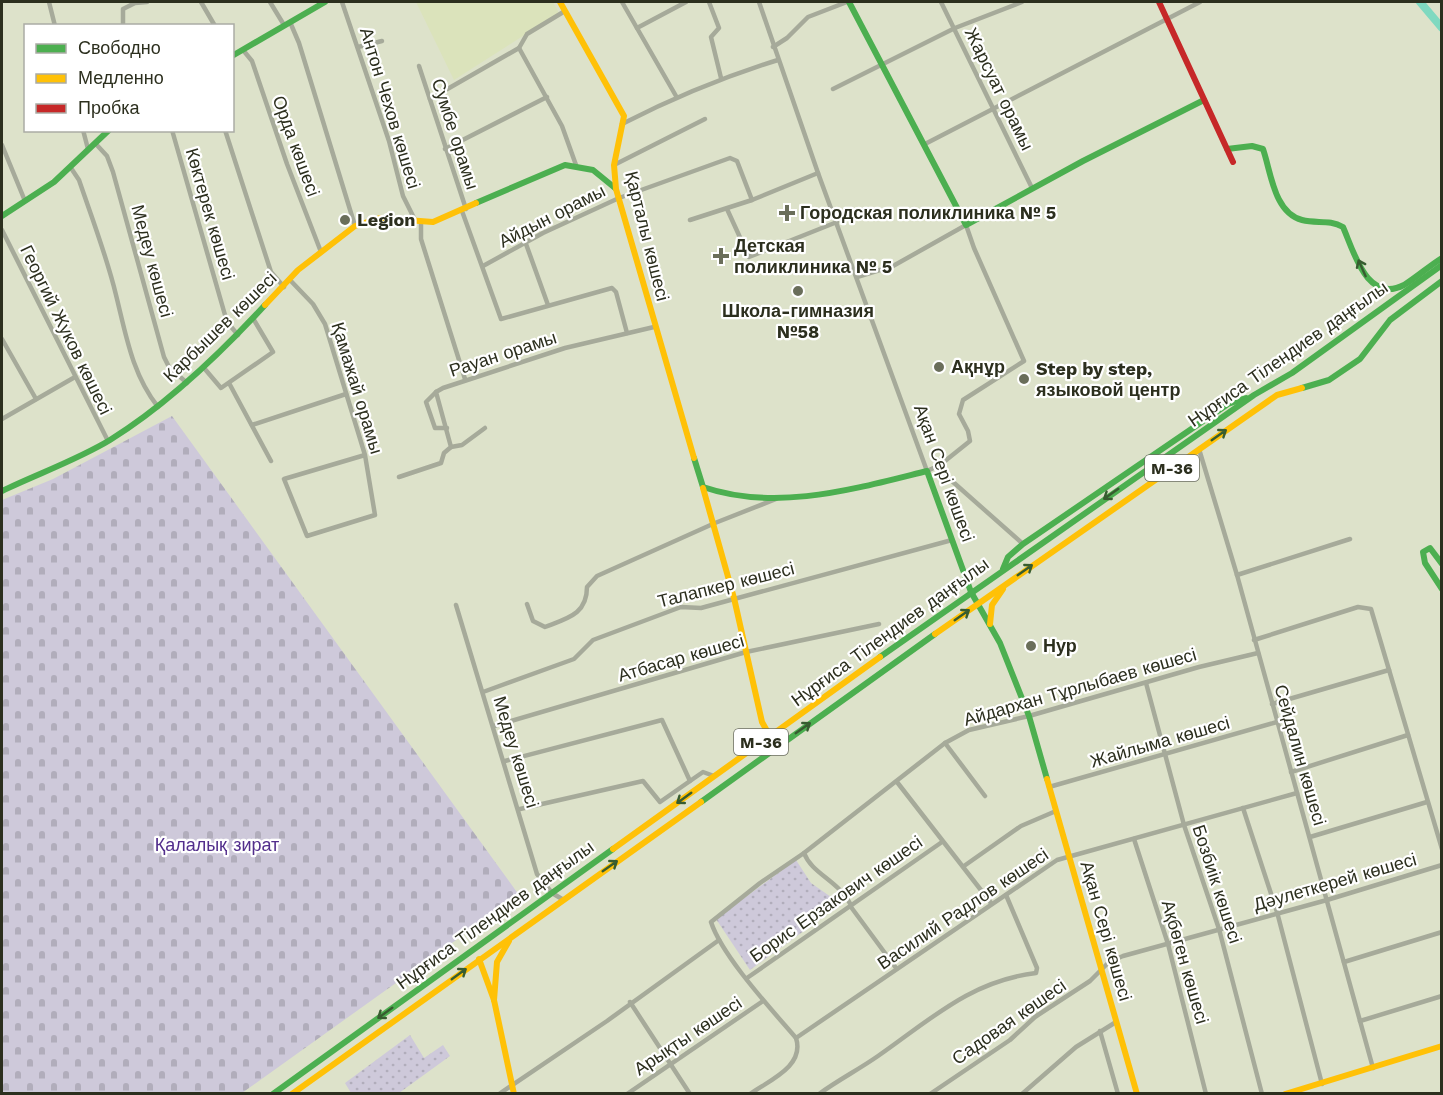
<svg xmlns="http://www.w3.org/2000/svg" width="1443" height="1095" viewBox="0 0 1443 1095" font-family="'Work Sans',sans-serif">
	<defs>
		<pattern id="grass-dots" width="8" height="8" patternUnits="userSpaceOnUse" patternTransform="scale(1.5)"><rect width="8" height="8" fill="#cec9da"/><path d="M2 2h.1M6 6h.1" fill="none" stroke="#b1adbb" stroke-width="1.8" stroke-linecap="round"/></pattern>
		<pattern id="cemetery-stones" width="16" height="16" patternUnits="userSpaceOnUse" patternTransform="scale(1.5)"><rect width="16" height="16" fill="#cec9da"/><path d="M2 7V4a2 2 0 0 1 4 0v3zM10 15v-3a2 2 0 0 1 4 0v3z" fill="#b1adbb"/></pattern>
	</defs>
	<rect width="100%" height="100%" fill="#dde2ca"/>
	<polygon fill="#dbe3bb" points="416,2 553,2 559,13 454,80"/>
	<g fill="url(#grass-dots)">
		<polygon points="796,860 811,883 841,904 750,970 716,919"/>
		<polygon points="410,1035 424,1058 443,1045 450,1056 399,1093 351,1093 345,1083"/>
	</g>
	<polygon fill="url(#cemetery-stones)" points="172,416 519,895 242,1093 2,1093 2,500 53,479"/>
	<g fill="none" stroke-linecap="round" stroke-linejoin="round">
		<polyline stroke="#7fd9c0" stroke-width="8" points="1420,2 1442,28"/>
		<g stroke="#a6aa9a" stroke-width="4.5">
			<polyline points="49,2 55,26"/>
			<polyline points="201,2 215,26"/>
			<polyline points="270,2 284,25"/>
			<polyline points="342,2 389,141 403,196 415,220"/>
			<polyline points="622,2 676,96"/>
			<polyline points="709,2 719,28 711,37 721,78"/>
			<polyline points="759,2 818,173 927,471 940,465 944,474 1023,544"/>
			<polyline points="941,2 1032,188"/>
			<polyline points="290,22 299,43 355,226"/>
			<polyline points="123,26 123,9 135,3 147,2"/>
			<polyline points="637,28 686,2"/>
			<polyline points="358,47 382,41"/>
			<polyline points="773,47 787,38 808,17 847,2"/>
			<polyline points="519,48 562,126 576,165"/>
			<polyline points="243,50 252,61 287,164 321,252"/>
			<polyline points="419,66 466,209"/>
			<polyline points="833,89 955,28 1022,2"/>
			<polyline points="430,99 519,48 527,34 565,11"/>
			<path d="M622,124C673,98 723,77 778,60"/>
			<polyline points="83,130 88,149"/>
			<polyline points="172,130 227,322 238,335"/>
			<polyline points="225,130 271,272 284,287"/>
			<polyline points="95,143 107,156 113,172 164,357 169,367 187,383"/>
			<polyline points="925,144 1200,2"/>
			<polyline points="2,145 25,201"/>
			<polyline points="445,149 547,97"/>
			<polyline points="614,165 705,119"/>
			<path d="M71,168L79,180C92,218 107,257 116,295C126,335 132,374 158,407"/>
			<polyline points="727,209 749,257 837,222"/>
			<polyline points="462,211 501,319 612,288 616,292 627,333"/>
			<polyline points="690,220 752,200 818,173"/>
			<polyline points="421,222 421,239 465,379"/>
			<polyline points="2,230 108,441"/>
			<polyline points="526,244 548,305"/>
			<polyline points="483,266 543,233 619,198 730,158 737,161 752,200"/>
			<polyline points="857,277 893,266 966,225 974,248 1024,361 963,400 959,414 968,431 970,441 940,465"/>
			<polyline points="290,280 313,304 325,324 365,455 375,515 307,536 284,479 365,455"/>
			<polyline points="2,339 36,399"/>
			<polyline points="204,368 221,388 273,352 254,320"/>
			<polyline points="229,383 271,461"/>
			<polyline points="436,392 426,402 435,428 447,428"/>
			<polyline points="2,419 75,377"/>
			<polyline points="252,425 346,394"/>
			<polyline points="451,447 462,445 485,428"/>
			<polyline points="1199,449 1237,575 1373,1068"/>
			<polyline points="399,477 441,463 444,453 451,447 436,392 443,388 565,348 654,327"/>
			<polyline points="1237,575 1350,539"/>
			<path d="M527,604L533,621L545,627C568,618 587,614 587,587L597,576L715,523L776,499"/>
			<polyline points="456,605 537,874 552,893 562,899"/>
			<polyline points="1254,640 1358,607 1371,609 1442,849"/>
			<polyline points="1146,683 1184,825 1219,929 1262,1094"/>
			<polyline points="483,692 574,659 593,640 681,607 701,608 952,540"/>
			<polyline points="1272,704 1389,670"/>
			<polyline points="494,726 746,652 879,624"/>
			<polyline points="945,743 985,796"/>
			<polyline points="505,761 662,720 690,781 703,772 714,776"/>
			<polyline points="1291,772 1408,735"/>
			<polyline points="897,782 991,903"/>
			<polyline points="1049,787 1277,722"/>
			<polyline points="1243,808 1277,912 1322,1084"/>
			<polyline points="520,809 643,781 660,802 690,781"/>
			<polyline points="1310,837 1427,802"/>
			<polyline points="1134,839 1168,944 1206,1094"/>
			<polyline points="964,866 1021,826 1056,811"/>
			<path d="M851,905C838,880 812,874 804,853L945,743L969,730L1029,716L1199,667L1258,653"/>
			<polyline points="851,907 896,968"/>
			<polyline points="1344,962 1442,932"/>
			<polyline points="747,978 942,842"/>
			<polyline points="630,1002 690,1094"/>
			<polyline points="1360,1021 1442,996"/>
			<polyline points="1100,1031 1118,1094"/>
			<polyline points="796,1038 1057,860 1297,793"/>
			<polyline points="499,1094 607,1021 719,940"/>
			<polyline points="627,1094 763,1001"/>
			<path d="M750,1094C770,1080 805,1066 796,1038C772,1010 722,956 711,922L760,883L804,853"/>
			<path d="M819,1094C838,1080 858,1070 878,1056C930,1020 970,981 1036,973L1037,968L1006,895"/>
			<polyline points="930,1094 1010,1040 1035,1017 1090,981 1109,962 1123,956 1327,900 1442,865"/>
			<polyline points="1022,1094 1076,1047 1116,1022"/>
		</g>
		<g stroke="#4caf50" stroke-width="6">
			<polyline points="849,2 966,225 1083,161 1204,100"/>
			<polyline points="232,56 325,2"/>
			<path d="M1227,149L1252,146L1263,149C1271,172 1274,213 1302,220C1317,224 1329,219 1343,227C1354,252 1367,304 1404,285C1417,277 1429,266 1442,258"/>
			<polyline points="476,203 565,165 593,170 615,188"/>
			<polyline points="2,216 54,182 109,130"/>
			<polyline points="1302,388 1329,380 1360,359 1390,320 1442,281"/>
			<path d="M694,458L703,487C776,512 854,489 927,471L971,592L1000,643L1029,716L1047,779"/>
			<path d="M2,491C37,474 77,460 110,440C168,404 219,355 265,305"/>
			<polyline points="1442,564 1430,548 1423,552 1425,563 1442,589"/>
			<polyline points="1003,569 1008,557 1023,544 1228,404 1246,398"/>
			<polyline points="880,657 1254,395 1292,373 1442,265"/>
			<polyline points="701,802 935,634"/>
			<polyline points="273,1094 613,849"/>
		</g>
		<g stroke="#ffc107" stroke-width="6">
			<polyline points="560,2 624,116 614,165 616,189 694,458"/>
			<polyline points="265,305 298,270 355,226 380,218 433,222 476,203"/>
			<polyline points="703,488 734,598 762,722 776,747"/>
			<polyline points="990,624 992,605 1003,589"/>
			<polyline points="935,634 1277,395 1302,388"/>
			<polyline points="1047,779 1137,1094"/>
			<polyline points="613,849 880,657"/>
			<polyline points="479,959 494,1000 514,1094"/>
			<polyline points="494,1000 497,962 509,941"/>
			<polyline points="292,1094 701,802"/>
			<polyline points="1285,1094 1442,1046"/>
		</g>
		<polyline stroke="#c62828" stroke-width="6" points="1159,2 1233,162"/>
	</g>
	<defs><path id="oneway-shaft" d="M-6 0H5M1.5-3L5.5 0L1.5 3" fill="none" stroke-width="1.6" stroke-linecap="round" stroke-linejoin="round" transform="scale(1.5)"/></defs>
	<g stroke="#375c30">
		<use href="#oneway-shaft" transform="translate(1362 268) rotate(-114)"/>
		<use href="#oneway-shaft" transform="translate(1219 435) rotate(-35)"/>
		<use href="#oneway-shaft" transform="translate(1111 494) rotate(145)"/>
		<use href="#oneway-shaft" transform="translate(1025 570) rotate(-35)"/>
		<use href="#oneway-shaft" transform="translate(962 615) rotate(-35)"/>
		<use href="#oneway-shaft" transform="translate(803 728) rotate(-35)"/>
		<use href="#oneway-shaft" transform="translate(684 798) rotate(144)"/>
		<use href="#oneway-shaft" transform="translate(610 866) rotate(-35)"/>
		<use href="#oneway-shaft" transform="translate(459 974) rotate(-36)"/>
		<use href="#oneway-shaft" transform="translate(385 1013) rotate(144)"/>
	</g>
	<g fill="#6a6e5a" stroke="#fff" stroke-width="2">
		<path d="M784 204h6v6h6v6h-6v6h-6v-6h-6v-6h6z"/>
		<circle cx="345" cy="220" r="6"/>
		<path d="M718 247h6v6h6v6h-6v6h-6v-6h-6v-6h6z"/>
		<circle cx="798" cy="291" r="6"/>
		<circle cx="939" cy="367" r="6"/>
		<circle cx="1024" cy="379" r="6"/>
		<circle cx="1031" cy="646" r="6"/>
	</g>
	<g text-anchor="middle" stroke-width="4.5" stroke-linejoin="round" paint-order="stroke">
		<g fill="#fff" stroke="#6b6d62" stroke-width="1.5">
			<rect x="1145" y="455" width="54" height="26" rx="4.5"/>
			<rect x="734" y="729" width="54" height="26" rx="4.5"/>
		</g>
		<g font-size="16" font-weight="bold" fill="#2c2f1e">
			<text x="1172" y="474">M-36</text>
			<text x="761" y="748">M-36</text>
		</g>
		<g font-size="18" fill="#2c2f1e" stroke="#fff">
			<text transform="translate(999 89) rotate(64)" y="6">Жарсуат орамы</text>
			<text transform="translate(390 108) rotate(73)" y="6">Антон Чехов көшесі</text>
			<text transform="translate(455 134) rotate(72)" y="6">Сумбе орамы</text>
			<text transform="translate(296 146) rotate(70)" y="6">Орда көшесі</text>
			<text transform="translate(210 214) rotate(74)" y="6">Көктерек көшесі</text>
			<text transform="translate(552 216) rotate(-27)" y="6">Айдын орамы</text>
			<text transform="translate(647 236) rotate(76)" y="6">Қарталы көшесі</text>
			<text transform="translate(152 261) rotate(75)" y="6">Медеу көшесі</text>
			<text transform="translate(220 327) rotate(-44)" y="6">Карбышев көшесі</text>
			<text transform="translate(66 330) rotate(64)" y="6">Георгий Жуков көшесі</text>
			<text transform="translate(503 354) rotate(-18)" y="6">Рауан орамы</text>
			<text transform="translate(1288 354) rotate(-35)" y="6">Нұрғиса Тілендиев даңғылы</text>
			<text transform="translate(357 388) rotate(73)" y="6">Қамажай орамы</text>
			<text transform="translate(944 473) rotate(70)" y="6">Ақан Сері көшесі</text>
			<text transform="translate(726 585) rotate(-14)" y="6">Талапкер көшесі</text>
			<text transform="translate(890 632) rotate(-36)" y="6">Нұрғиса Тілендиев даңғылы</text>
			<text transform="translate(681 658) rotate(-16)" y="6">Атбасар көшесі</text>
			<text transform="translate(1080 687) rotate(-16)" y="6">Айдархан Тұрлыбаев көшесі</text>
			<text transform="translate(1160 742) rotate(-16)" y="6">Жайлыма көшесі</text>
			<text transform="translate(516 752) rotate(73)" y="6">Медеу көшесі</text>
			<text transform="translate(1300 755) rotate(74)" y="6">Сейдалин көшесі</text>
			<text transform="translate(1335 882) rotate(-16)" y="6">Дәулеткерей көшесі</text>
			<text transform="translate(1217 884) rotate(72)" y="6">Бозбиік көшесі</text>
			<text transform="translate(836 899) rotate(-35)" y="6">Борис Ерзакович көшесі</text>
			<text transform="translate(963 909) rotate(-34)" y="6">Василий Радлов көшесі</text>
			<text transform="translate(495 915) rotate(-36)" y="6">Нұрғиса Тілендиев даңғылы</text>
			<text transform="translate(1106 931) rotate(74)" y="6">Ақан Сері көшесі</text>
			<text transform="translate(1185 962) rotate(74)" y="6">Ақбөген көшесі</text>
			<text transform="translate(1009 1022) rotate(-35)" y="6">Садовая көшесі</text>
			<text transform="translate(688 1036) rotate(-34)" y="6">Арықты көшесі</text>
		</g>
		<g font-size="18" font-weight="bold" fill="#2c2f1e" stroke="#fff" text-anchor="start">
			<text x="800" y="219">Городская поликлиника № 5</text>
			<text x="357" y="226">Legion</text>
			<text x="734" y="252">Детская<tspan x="734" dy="21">поликлиника № 5</tspan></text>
			<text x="798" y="317" text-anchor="middle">Школа-гимназия<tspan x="798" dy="21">№58</tspan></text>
			<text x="951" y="373">Ақнұр</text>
			<text x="1036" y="375">Step by step,<tspan x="1036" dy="21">языковой центр</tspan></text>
			<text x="1043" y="652">Нур</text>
		</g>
		<g font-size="18" fill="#522e8c" stroke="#fff">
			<text x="217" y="851">Қалалық зират</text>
		</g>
	</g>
	<rect width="1443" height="1095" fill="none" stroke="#2c2f1e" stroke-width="6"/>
	<rect x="24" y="24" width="210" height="108" fill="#ffffff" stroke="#abaca5" stroke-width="1.5"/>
	<rect x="36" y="44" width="30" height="9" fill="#4caf50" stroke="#abaca5" stroke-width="1.5"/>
	<text x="78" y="54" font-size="18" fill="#2c2f1e">Свободно</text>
	<rect x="36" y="74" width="30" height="9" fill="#ffc107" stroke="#abaca5" stroke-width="1.5"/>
	<text x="78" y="84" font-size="18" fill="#2c2f1e">Медленно</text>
	<rect x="36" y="104" width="30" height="9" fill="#c62828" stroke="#abaca5" stroke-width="1.5"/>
	<text x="78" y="114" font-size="18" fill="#2c2f1e">Пробка</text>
</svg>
